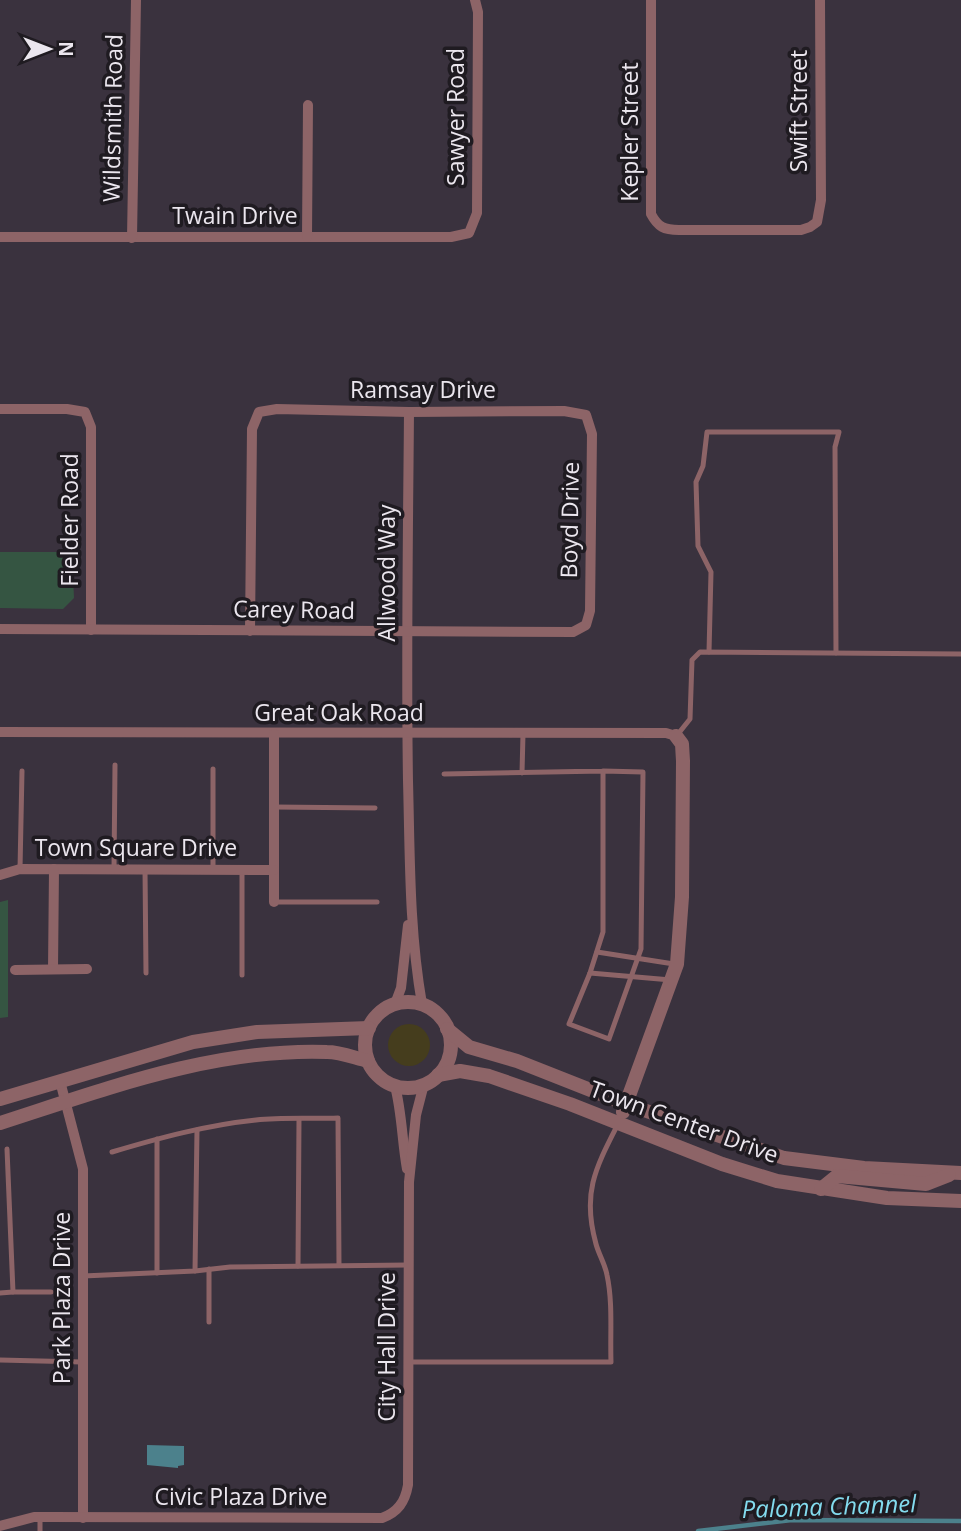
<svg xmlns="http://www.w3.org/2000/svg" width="961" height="1531" viewBox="0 0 961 1531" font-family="'Open Sans',sans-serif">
	<rect width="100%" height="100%" fill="#3a323e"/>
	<g fill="#355542">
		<polygon points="0,552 72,552 74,598 63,609 0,608"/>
		<polygon points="8,900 8,1017 0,1018 0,902"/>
	</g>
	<circle fill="#453d1d" cx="409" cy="1045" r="21"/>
	<polygon fill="#4c818c" points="147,1445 184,1446 184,1465 178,1466 178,1468 147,1465"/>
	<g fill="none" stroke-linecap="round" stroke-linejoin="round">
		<polyline stroke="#4c818c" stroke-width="4.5" points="698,1531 792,1520 961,1521"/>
		<g stroke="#8d6467" stroke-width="5">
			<polyline points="709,652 711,572 698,546 696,482 703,466 707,432 839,432 835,447 836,653"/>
			<polyline points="678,734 690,719 692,660 700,652 961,654"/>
			<polyline points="213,769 213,870"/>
			<polyline points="522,773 523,734"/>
			<polyline points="444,774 603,771 603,932 590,973 569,1024 609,1039 641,949 643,772 603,771"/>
			<polyline points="274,807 375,808"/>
			<polyline points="20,869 22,771"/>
			<polyline points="114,869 115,765"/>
			<polyline points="145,869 146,973"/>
			<polyline points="274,902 377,902"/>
			<polyline points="597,952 674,964"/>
			<polyline points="590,973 671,980"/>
			<polyline points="242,975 242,870"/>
			<polyline points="157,1139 157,1273"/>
			<path d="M112,1152C159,1138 207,1125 256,1120C283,1117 311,1119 338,1118L339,1265"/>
			<polyline points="298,1266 299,1119"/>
			<polyline points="195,1271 197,1130"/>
			<polyline points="83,1276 195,1271 230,1267 408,1265"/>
			<polyline points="13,1292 51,1292"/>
			<polyline points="0,1293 13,1292 7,1149"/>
			<polyline points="209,1322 209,1269"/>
			<polyline points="0,1360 82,1362"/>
			<path d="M408,1362H611C610,1333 613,1303 607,1275C605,1264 599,1255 596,1244C582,1194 595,1169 617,1126"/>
			<polyline points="40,1517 40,1531"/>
		</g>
		<g stroke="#8d6467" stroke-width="10">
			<path d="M651,0V214C658,227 664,230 679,230H801L810,227L817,222L821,200L820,0"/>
			<polyline points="0,237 451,237 469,233 477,213 478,12 475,0"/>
			<polyline points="307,237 308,105"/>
			<polyline points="132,238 136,0"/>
			<polyline points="0,409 67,409 85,412 91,427 91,630"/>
			<path d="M409,412C408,535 406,658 408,781C410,855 409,930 422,1004"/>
			<polyline points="0,629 573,632 586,625 590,611 592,434 586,415 564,411 409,412 277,409 259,412 252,429 250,631"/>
			<polyline points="0,732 666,733 676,736"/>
			<polyline points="274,734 274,902"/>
			<polyline points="0,875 20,869 274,870"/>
			<polyline points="53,969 54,869"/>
			<polyline points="15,970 87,969"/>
			<polyline points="395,1004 401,988 408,925"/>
			<polyline points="60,1081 83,1169 83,1518"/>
			<path d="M395,1086C402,1113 402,1141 407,1169"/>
			<path d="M0,1526L34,1517H48L382,1518C398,1512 405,1502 408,1485L409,1182L416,1115L424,1084"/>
		</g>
		<g stroke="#8d6467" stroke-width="14">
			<circle cx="408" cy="1045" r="43"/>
			<polyline points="447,1029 469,1047 517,1061 626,1104 784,1158 864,1168 961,1173"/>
			<polyline points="438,1075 460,1071 489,1076 570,1104 722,1164 777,1181 887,1198 961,1201"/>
			<polyline points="0,1099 193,1042 257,1032 369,1028"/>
			<polyline points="623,1112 677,964 682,897 683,761 682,744 676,736"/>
			<path d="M0,1123C106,1089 214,1048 327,1052C340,1052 355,1058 368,1061"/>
			<polyline points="821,1189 837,1176 926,1184 949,1175"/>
		</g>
	</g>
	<g text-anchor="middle" stroke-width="7" stroke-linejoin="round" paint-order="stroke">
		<g font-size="23" fill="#ebe6ee" stroke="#1f1b21">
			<text transform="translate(799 111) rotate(-90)" y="8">Swift Street</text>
			<text transform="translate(456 117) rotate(-90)" y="8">Sawyer Road</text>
			<text transform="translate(113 118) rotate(-89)" y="8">Wildsmith Road</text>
			<text transform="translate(630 132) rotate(-90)" y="8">Kepler Street</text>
			<text x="235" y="224">Twain Drive</text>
			<text x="423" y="398">Ramsay Drive</text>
			<text transform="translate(70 520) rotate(-90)" y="8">Fielder Road</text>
			<text transform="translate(570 520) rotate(-89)" y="8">Boyd Drive</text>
			<text transform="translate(387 573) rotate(-90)" y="8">Allwood Way</text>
			<text transform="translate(294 610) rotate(1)" y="8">Carey Road</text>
			<text x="339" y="721">Great Oak Road</text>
			<text x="136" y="856">Town Square Drive</text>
			<text transform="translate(684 1122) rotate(20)" y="8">Town Center Drive</text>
			<text transform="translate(62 1298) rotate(-90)" y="8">Park Plaza Drive</text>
			<text transform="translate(387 1347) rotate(-90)" y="8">City Hall Drive</text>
			<text x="241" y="1505">Civic Plaza Drive</text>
		</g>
		<g font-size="24" font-style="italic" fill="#83dbee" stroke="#1f1b21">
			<text transform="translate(829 1507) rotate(-2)" y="8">Paloma Channel</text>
		</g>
	</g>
	<g transform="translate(49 49) rotate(90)" stroke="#1f1b21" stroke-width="5" paint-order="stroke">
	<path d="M0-5L12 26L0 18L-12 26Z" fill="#ebe6ee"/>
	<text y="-10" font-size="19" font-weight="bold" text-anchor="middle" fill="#ebe6ee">N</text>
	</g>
</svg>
